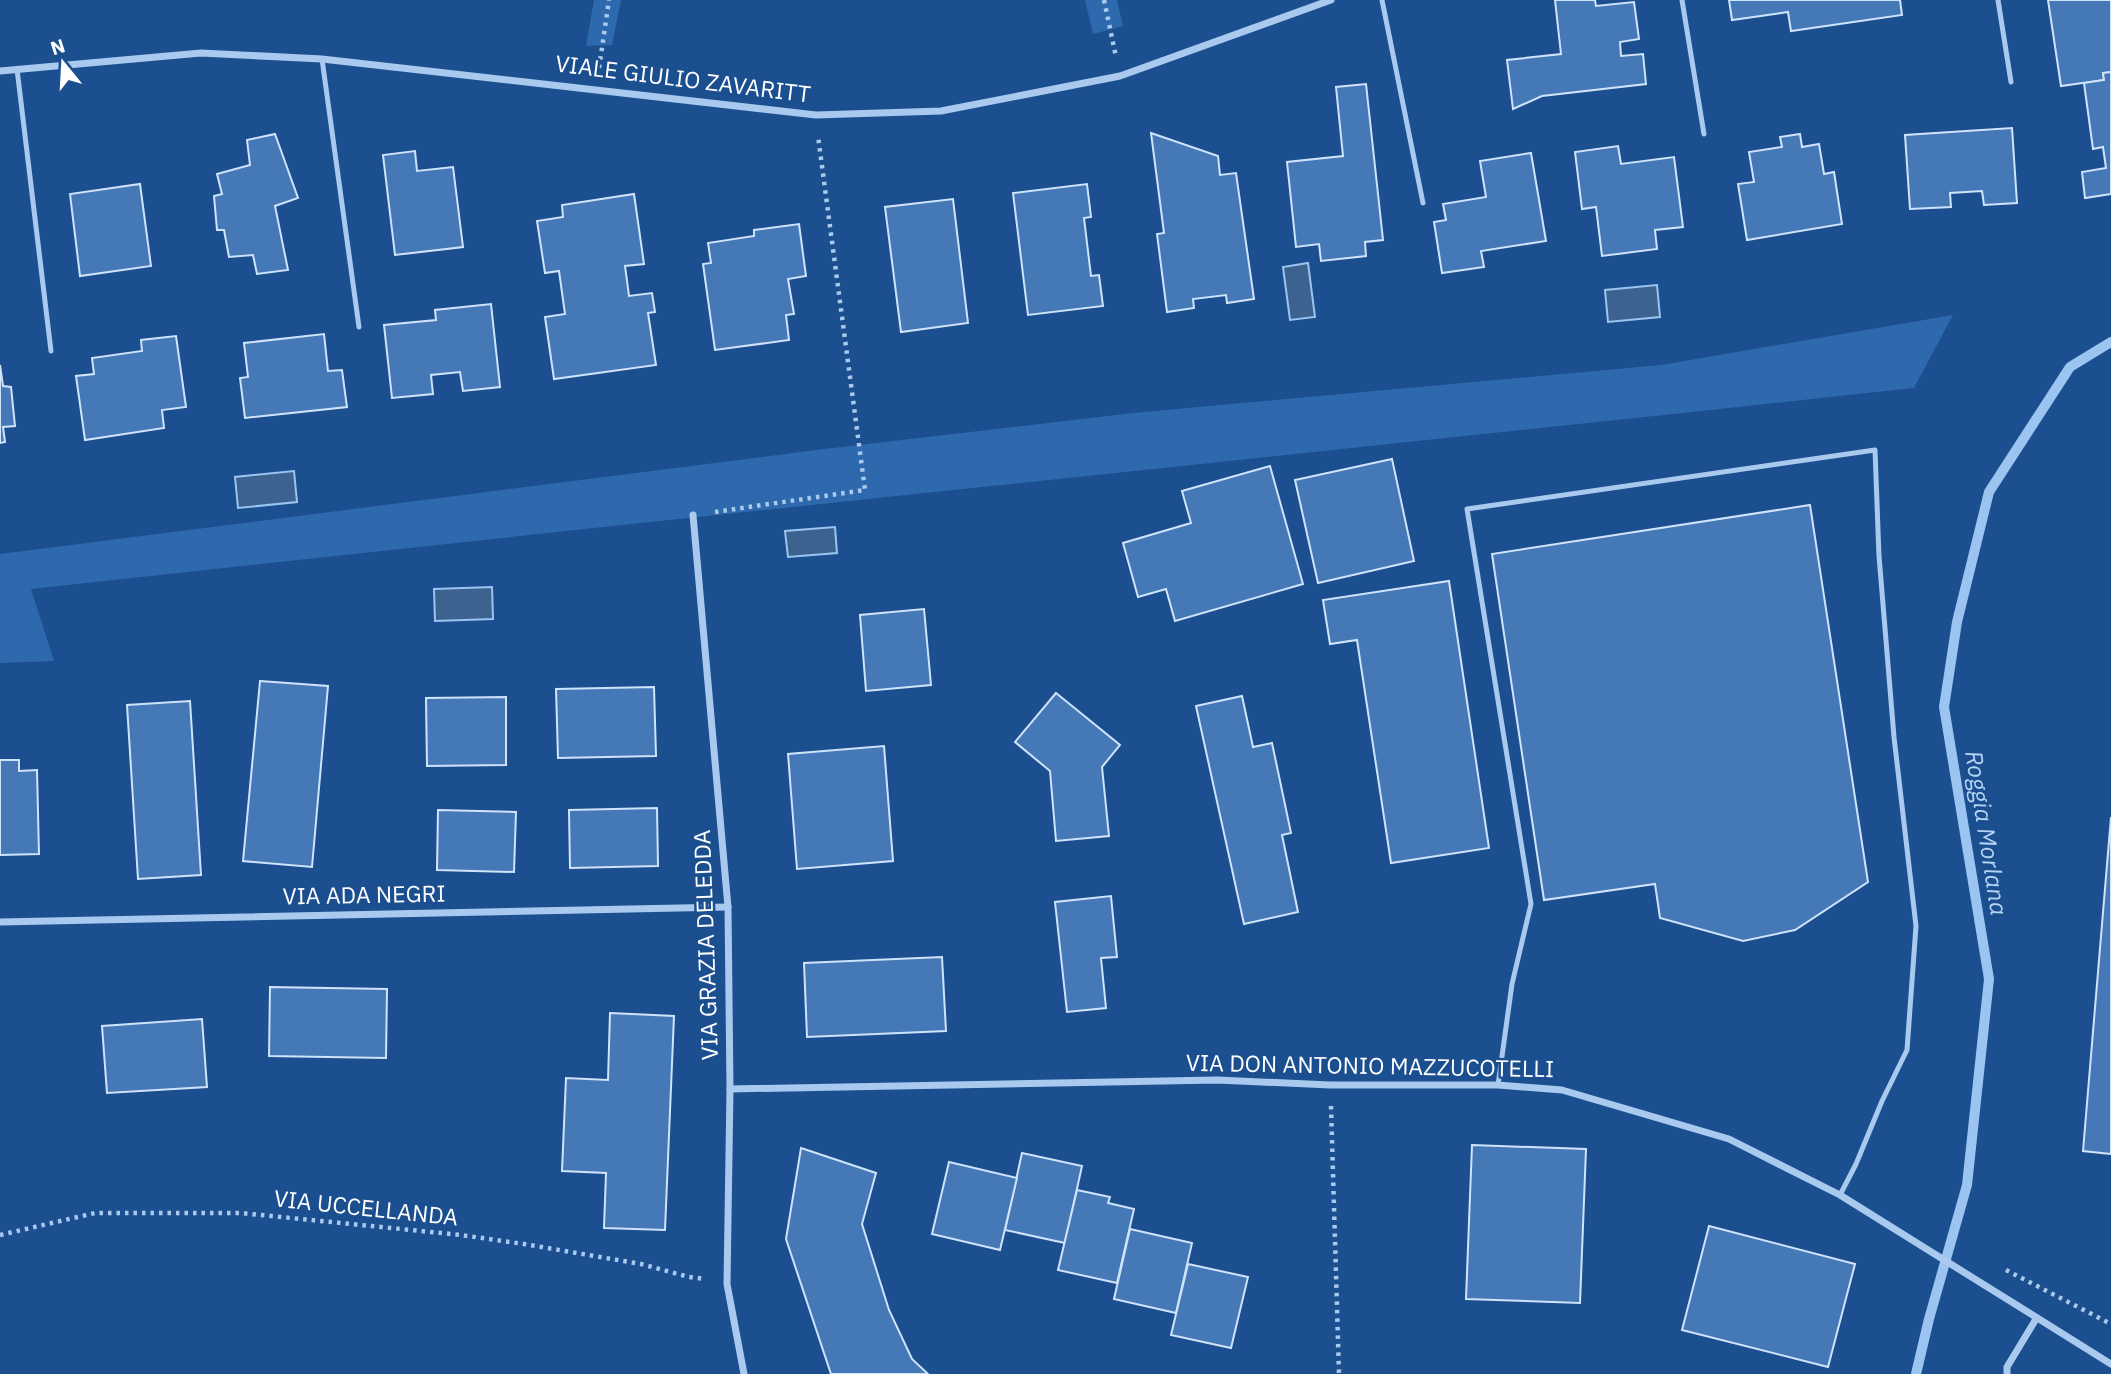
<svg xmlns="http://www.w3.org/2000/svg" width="2111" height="1374" viewBox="0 0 2111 1374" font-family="'IBM Plex Sans',sans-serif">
	<rect width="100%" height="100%" fill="#1b4f8f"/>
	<g fill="#2e69ad">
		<polygon points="594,0 621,0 612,45 586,46"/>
		<polygon points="1085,0 1117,0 1123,26 1093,34"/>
		<path d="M1953,315L1914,388C1286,456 658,520 31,589L54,661L0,663V554L824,449L1133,413L1661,365Z"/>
	</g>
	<g fill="#3c6290" stroke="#9cc4f0" stroke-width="2">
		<polygon points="1308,263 1315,317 1290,320 1283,267"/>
		<polygon points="1657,285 1660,317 1608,322 1605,290"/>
		<polygon points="294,471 297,502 238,508 235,477"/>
		<polygon points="835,527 837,553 788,557 785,531"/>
		<polygon points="492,587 493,619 435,621 434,589"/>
	</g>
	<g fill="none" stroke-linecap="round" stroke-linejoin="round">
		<polyline stroke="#9cc4f0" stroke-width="10" points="1916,1374 1929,1319 1967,1185 1989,979 1944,707 1957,622 1989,492 2070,367 2111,342"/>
	</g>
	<g fill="#4478b7" stroke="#cfe3fa" stroke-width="2">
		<polygon points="1555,0 1595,0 1596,6 1634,2 1639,39 1620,42 1621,56 1643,54 1646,84 1542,96 1513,109 1507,60 1561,54"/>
		<polygon points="1729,0 1900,0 1902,15 1791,31 1788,12 1732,20"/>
		<polygon points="2048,0 2111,0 2111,72 2103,73 2104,80 2061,86"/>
		<polygon points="2111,72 2111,194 2085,198 2082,172 2106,168 2103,147 2093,149 2084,83 2104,80 2103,73"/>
		<polygon points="1366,84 1383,240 1365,242 1366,256 1321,261 1319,244 1296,247 1287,162 1343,156 1336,87"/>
		<polygon points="2012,128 2017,203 1984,205 1982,191 1950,193 1951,207 1910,209 1905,135"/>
		<polygon points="1151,133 1218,156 1220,175 1236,173 1254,299 1227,303 1226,295 1193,299 1194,308 1167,312 1157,234 1164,233"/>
		<polygon points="275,134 298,198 275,206 288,270 257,274 253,255 229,257 224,230 217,230 214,196 222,194 217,174 250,165 247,140"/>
		<polygon points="1800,134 1802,147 1819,144 1824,174 1834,172 1842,224 1747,240 1738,184 1754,182 1749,152 1782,147 1780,137"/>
		<polygon points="1618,146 1621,164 1674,157 1683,227 1655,230 1657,249 1602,256 1596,207 1582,209 1575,152"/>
		<polygon points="415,151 417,171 453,167 463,247 395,255 383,155"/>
		<polygon points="1531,153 1546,241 1481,251 1484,267 1442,273 1434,222 1446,220 1443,204 1486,197 1480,161"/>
		<polygon points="140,184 151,266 80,276 70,194"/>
		<polygon points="1087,184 1091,217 1084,218 1091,276 1099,275 1103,306 1028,315 1013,193"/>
		<polygon points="634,194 644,264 625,266 629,296 652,293 655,312 648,313 656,365 554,379 545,317 565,314 559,271 545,273 537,221 563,217 562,205"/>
		<polygon points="953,199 968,323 901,332 885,207"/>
		<polygon points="799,224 806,276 788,279 794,314 786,315 789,340 715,350 703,264 711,263 708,243 754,236 754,230"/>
		<polygon points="491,304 500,387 463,391 460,372 431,375 433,394 392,398 384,325 436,320 435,310"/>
		<polygon points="324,334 328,371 342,370 347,407 245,418 240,378 248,377 244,343"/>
		<polygon points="176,336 186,407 162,410 164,428 85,440 76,376 94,374 92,358 142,351 141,340"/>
		<polygon points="0,365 3,386 11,387 15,426 3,427 5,442 0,443"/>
		<polygon points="1392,459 1414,561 1318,583 1295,480"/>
		<polygon points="1270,466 1303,584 1175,621 1166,589 1138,597 1123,543 1191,523 1182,491"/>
		<polygon points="1810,505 1868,882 1795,930 1743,941 1660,918 1655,884 1544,900 1492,554"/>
		<polygon points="1449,581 1489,848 1391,863 1357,640 1330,644 1323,600"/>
		<polygon points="924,609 931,685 866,691 860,615"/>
		<polygon points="260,681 328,686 312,867 243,861"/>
		<polygon points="654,687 656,756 558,758 556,689"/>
		<polygon points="1056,693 1120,745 1102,767 1109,836 1056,841 1050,771 1015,742"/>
		<polygon points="1242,696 1253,747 1272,743 1291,833 1282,835 1298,912 1244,924 1196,706"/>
		<polygon points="506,697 506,765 427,766 426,698"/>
		<polygon points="190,701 201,875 138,879 127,705"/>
		<polygon points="884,746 893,861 797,869 788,754"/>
		<polygon points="0,760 19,760 19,771 37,770 39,854 0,855"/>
		<polygon points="657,808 658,866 570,868 569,810"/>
		<polygon points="438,810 516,812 514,872 437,870"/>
		<polygon points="2111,817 2111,1154 2083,1151"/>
		<polygon points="1111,896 1117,957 1101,958 1106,1008 1067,1012 1055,902"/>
		<polygon points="942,957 946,1031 807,1037 804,963"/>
		<polygon points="270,987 387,989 386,1058 269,1056"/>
		<polygon points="610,1013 674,1016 665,1230 604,1228 606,1173 562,1171 566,1078 608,1080"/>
		<polygon points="202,1019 207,1087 107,1093 102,1026"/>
		<polygon points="1472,1145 1586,1149 1580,1303 1466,1299"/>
		<polygon points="801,1148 876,1173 862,1224 889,1310 912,1359 928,1374 831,1374 786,1239"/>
		<polygon points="1022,1153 1082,1166 1065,1243 1005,1230"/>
		<polygon points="949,1162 1017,1178 1000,1250 932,1234"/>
		<polygon points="1077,1190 1110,1197 1108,1203 1134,1209 1117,1283 1058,1270"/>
		<polygon points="1709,1226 1855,1264 1828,1367 1682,1330"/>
		<polygon points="1130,1229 1192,1243 1176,1313 1114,1299"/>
		<polygon points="1188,1264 1248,1277 1231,1348 1171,1335"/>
	</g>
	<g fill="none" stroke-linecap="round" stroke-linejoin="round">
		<g stroke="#a9c9ee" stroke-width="4.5" stroke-dasharray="3.5 5" stroke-linecap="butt">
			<polyline points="1104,0 1116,57"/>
			<polyline points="599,68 609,0"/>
			<polyline points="715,512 865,490 818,136"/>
			<polyline points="1331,1106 1339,1374"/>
			<polyline points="0,1235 95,1213 241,1213 461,1235 524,1244 641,1264 689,1277 705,1279"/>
			<polyline points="2006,1270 2111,1324"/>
		</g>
		<g stroke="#a9c9ee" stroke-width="5">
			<polyline points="1382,0 1423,203"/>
			<polyline points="1682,0 1704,134"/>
			<polyline points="1998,0 2011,82"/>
			<polyline points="322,59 359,327"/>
			<polyline points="17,69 51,351"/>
			<polyline points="1498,1085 1512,984 1531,904 1467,509 1875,450 1879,556 1894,737 1916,926 1907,1050 1882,1101 1856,1164 1840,1195"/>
		</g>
		<g stroke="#a9c9ee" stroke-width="7">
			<polyline points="0,71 201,53 322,59 816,115 941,111 1120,76 1331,0"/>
			<polyline points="693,515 728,907 730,1089 727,1284 744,1374"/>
			<polyline points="0,922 728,907"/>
			<polyline points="730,1089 1217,1080 1330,1085 1498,1085 1562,1090 1729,1139 1840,1195 2111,1364"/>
			<polyline points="2007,1374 2007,1367 2036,1319"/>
		</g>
	</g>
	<g text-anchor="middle" stroke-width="5" stroke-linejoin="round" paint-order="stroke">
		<g font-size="23" fill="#fff" stroke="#1b4f8f">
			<text transform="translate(683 79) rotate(7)" y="8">VIALE GIULIO ZAVARITT</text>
			<text transform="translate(364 895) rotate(-1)" y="8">VIA ADA NEGRI</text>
			<text transform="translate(706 945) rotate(-92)" y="8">VIA GRAZIA DELEDDA</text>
			<text transform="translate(1370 1066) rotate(1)" y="8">VIA DON ANTONIO MAZZUCOTELLI</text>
			<text transform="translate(366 1208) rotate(6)" y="8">VIA UCCELLANDA</text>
		</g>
		<g font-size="24" font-style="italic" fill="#b5d3f5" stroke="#1b4f8f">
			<text transform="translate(1986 833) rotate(81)" y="8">Roggia Morlana</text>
		</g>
	</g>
	<g transform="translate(63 63) rotate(342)" stroke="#1b4f8f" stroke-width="5" paint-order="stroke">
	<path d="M0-5L12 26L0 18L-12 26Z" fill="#ffffff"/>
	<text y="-10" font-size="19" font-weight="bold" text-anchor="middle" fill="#ffffff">N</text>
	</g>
</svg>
